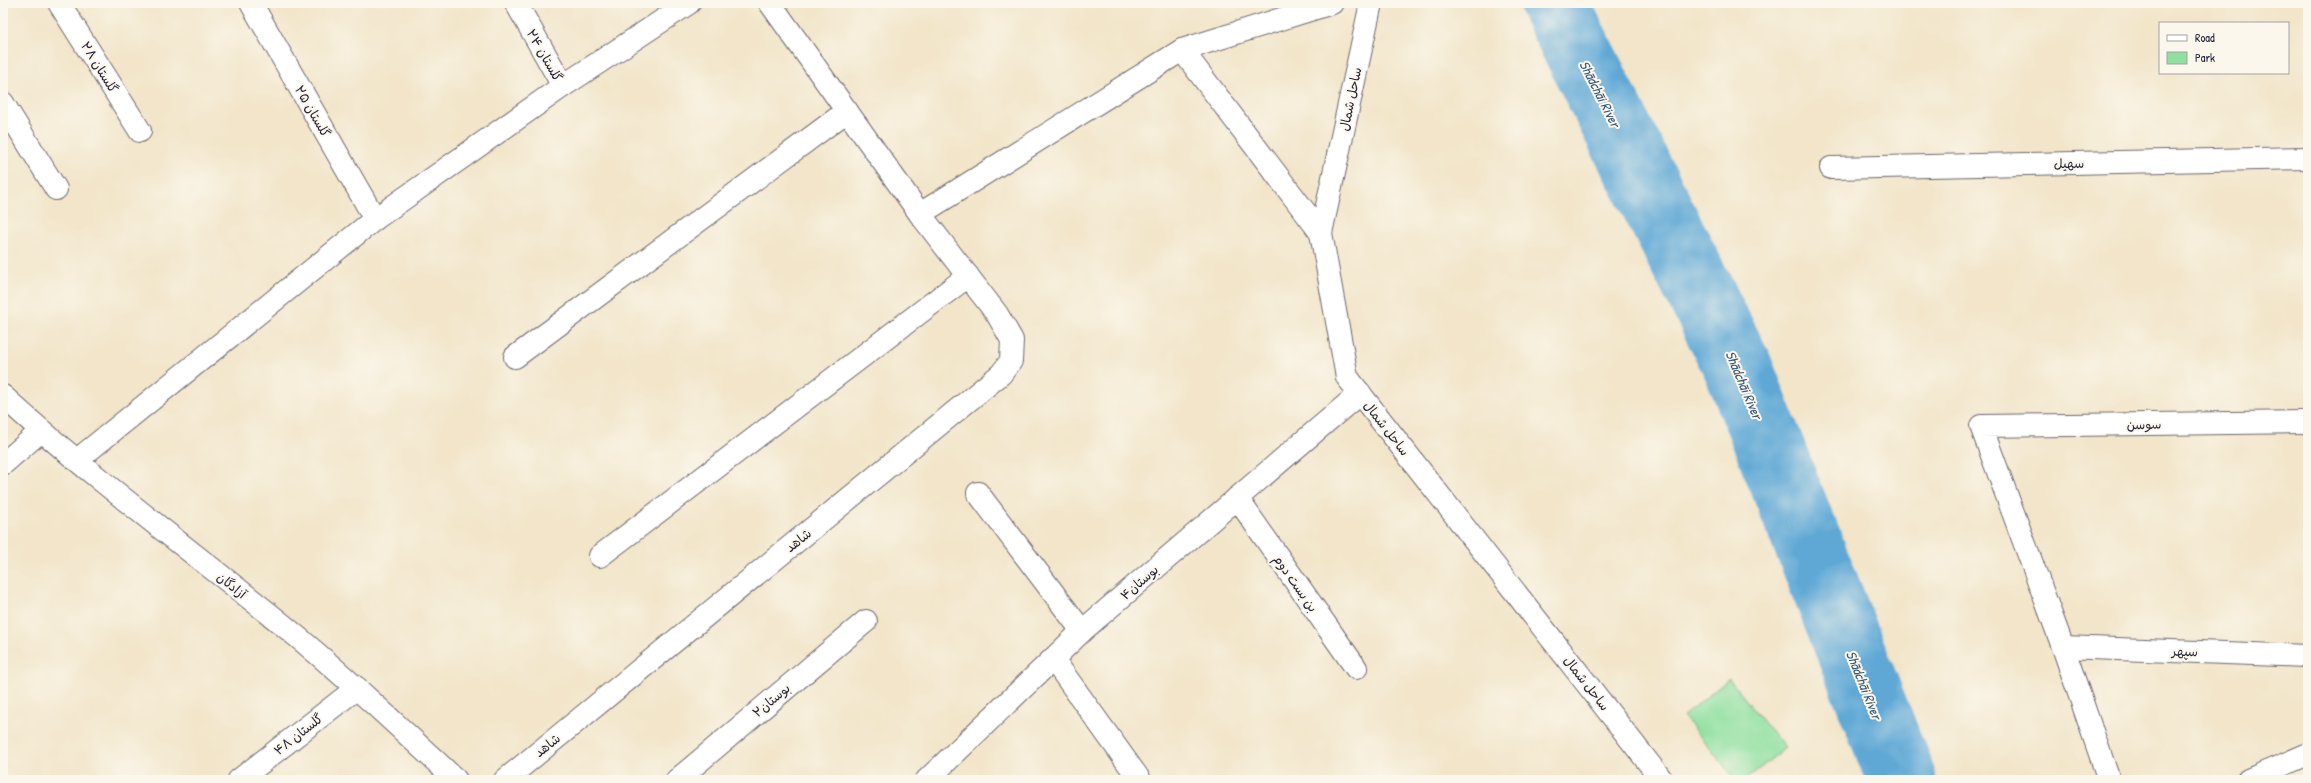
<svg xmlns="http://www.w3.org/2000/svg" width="2311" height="783" viewBox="0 0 2311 783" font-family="'Patrick Hand','Playpen Sans Arabic',sans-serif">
	<rect width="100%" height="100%" fill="#fbf7ec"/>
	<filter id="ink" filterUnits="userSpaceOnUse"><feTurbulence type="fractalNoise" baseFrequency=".025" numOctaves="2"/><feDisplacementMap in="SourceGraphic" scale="8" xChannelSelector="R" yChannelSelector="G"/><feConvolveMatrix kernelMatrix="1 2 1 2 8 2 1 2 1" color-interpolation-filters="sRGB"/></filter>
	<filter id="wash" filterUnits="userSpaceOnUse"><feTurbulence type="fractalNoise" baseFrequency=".012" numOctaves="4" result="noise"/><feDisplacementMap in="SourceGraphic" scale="16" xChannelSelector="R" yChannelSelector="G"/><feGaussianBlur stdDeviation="0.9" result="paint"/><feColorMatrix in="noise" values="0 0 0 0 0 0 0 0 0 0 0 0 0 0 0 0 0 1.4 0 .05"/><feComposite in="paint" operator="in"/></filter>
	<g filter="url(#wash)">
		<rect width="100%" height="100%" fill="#f2e5c9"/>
		<polygon fill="#8fe0a0" stroke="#58816e" points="1729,679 1785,748 1745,780 1736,780 1683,716"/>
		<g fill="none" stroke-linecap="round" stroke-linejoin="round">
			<polyline stroke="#5fa8d6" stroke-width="69" points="1554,3 1738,367 1902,780"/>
		</g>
	</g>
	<g filter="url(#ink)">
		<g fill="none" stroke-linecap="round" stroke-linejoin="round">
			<defs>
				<g id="minor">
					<polyline points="59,3 140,131"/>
					<polyline points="251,3 375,219"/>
					<polyline points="516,3 563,86"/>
					<polyline points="1371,3 1321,233 1347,377 1662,780"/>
					<polyline points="1182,50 1321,233"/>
					<polyline points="3,103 56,189"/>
					<polyline points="1831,168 2308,158"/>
					<polyline points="920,214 1182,50 1332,3"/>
					<polyline points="515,357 847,111"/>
					<path d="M3,396C91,477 189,549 283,625C343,674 399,727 456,780"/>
					<polyline points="77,460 375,219 563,86 689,3"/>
					<polyline points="3,464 41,431"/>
					<polyline points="978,493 1082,631"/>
					<polyline points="1237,498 1356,668"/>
					<polyline points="600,556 968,276"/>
					<polyline points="2063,647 2308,656"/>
					<polyline points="1053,659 1140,780"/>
					<polyline points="239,780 357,688"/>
					<polyline points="505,780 1001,374 1011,361 1012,340 997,314 920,214 770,3"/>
					<polyline points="677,780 866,621"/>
					<polyline points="927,780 1082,631 1360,393"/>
					<polyline points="2109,780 2063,647 1981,426 2308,422"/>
					<polyline points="2248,780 2308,754"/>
				</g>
			</defs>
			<use href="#minor" stroke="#6b666d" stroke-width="24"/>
			<use href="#minor" stroke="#fff" stroke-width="22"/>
		</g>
	</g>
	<g text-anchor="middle" stroke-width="4" stroke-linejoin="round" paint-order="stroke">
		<g font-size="13" fill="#22223b" stroke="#fbf7ec">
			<text transform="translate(545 55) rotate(60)" y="5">گلستان ۲۴</text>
			<text transform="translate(100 67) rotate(58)" y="5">گلستان ۲۸</text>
			<text transform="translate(1350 99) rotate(-78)" y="5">ساحل شمال</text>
			<text transform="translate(313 111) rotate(60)" y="5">گلستان ۲۵</text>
			<text transform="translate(2069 163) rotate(-1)" y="5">سهیل</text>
			<text transform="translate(2144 424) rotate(-1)" y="5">سوسن</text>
			<text transform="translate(1387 428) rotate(52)" y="5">ساحل شمال</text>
			<text transform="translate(798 540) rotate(-39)" y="5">شاهد</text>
			<text transform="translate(1139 582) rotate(-41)" y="5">بوستان۴</text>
			<text transform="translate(1296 583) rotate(55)" y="5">بن بست دوم</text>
			<text transform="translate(232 585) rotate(39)" y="5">آزادگان</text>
			<text transform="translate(2185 651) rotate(2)" y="5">سپهر</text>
			<text transform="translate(1587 683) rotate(52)" y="5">ساحل شمال</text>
			<text transform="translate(771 700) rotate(-40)" y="5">بوستان۲</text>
			<text transform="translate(298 734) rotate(-38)" y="5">گلستان ۴۸</text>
			<text transform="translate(547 745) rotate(-39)" y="5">شاهد</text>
		</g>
		<g font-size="14" font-style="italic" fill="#3a5879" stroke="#fbf7ec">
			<text transform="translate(1600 94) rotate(63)" y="5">Shādchāi River</text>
			<text transform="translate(1744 385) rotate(67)" y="5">Shādchāi River</text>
			<text transform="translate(1864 685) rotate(68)" y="5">Shādchāi River</text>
		</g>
	</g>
	<rect width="2311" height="783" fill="none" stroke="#fbf7ec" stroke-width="16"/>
	<rect x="2159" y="22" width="130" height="52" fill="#fbf7ec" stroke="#a4a2a5"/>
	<rect x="2167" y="35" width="20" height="6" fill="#ffffff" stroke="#a4a2a5"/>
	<text x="2195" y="42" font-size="12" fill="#22223b">Road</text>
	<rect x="2167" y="52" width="20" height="12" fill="#8fe0a0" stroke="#a4a2a5"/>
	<text x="2195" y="62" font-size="12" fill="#22223b">Park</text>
</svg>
